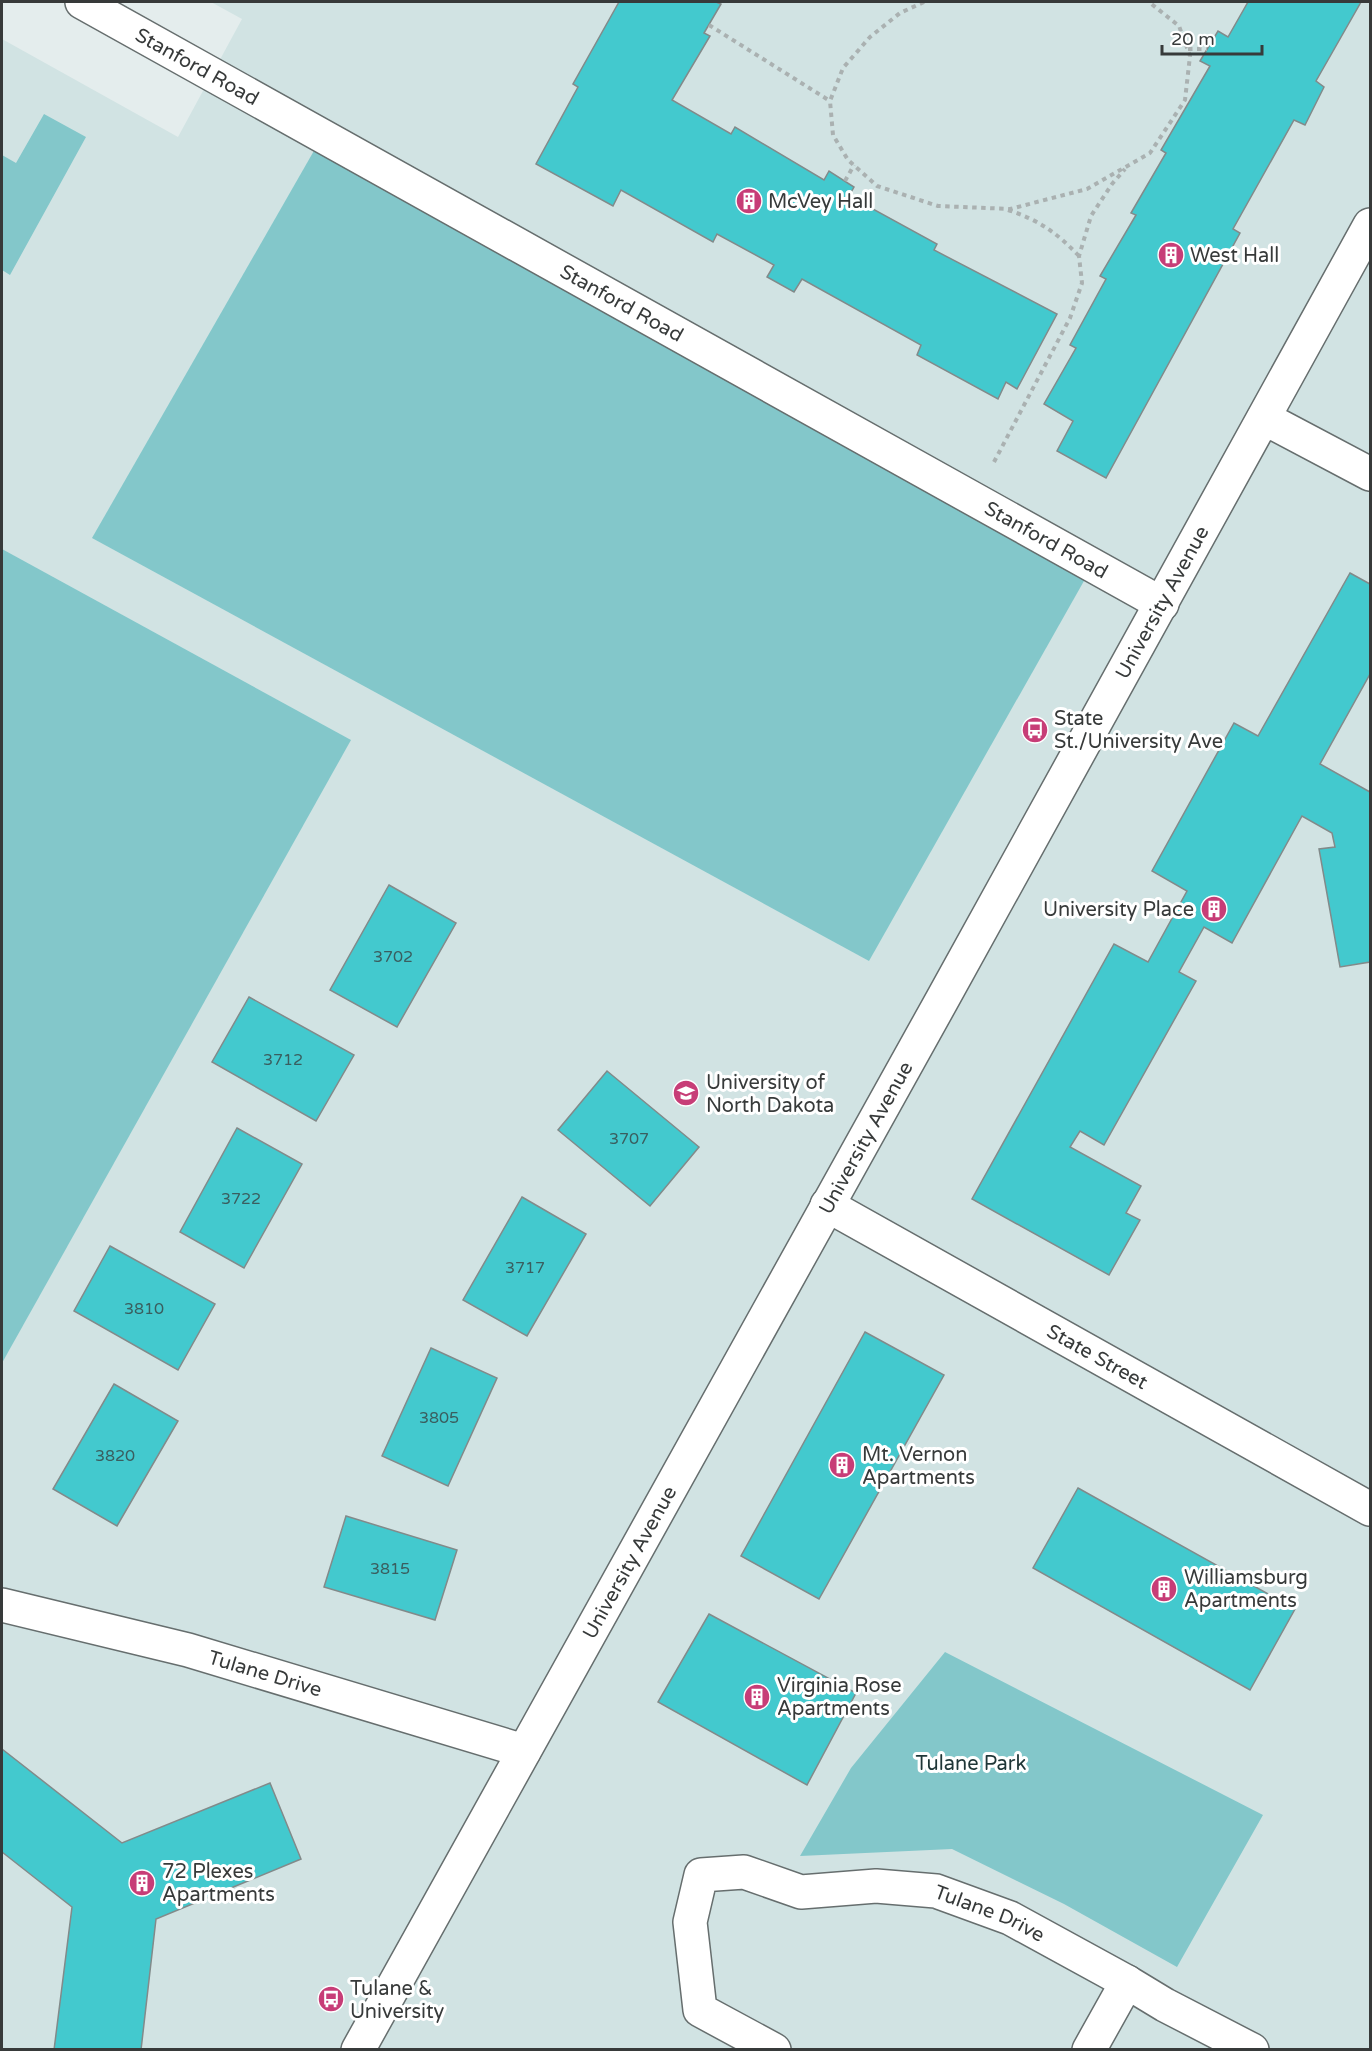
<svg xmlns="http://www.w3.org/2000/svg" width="1372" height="2051" viewBox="0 0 1372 2051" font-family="'Varela Round',sans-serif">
	<rect width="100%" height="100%" fill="#e4eded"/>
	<polygon fill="#d1e3e3" points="211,2 1370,2 1370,2049 2,2049 2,39 178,137 242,19"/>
	<g fill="#83c7ca">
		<polygon points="44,114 86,137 10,275 2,270 2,155 16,163"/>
		<polygon points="323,135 1093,565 869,961 92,538"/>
		<polygon points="2,549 351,740 2,1363"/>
		<polygon points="945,1652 1263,1815 1177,1967 1064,1904 952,1849 800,1856 851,1768"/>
	</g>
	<g fill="#43c9ce" stroke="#828a8a" stroke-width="1.5">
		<polygon points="619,2 716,2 721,4 704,33 710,36 672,100 731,134 735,127 824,180 829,171 854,187 849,196 937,244 934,250 1057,314 1017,389 1006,382 998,399 917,355 921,345 802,279 794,292 767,277 774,265 717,234 713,242 621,190 613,206 536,164 578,87 573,84"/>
		<polygon points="1248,2 1361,2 1316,81 1324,87 1305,125 1294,120 1233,229 1240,233 1106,478 1057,451 1073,421 1044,404 1076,348 1070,345 1106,279 1100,276 1136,215 1131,213 1166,153 1161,150 1210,66 1200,61 1218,31 1228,37"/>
		<polygon points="1350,573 1370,584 1370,674 1320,764 1370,792 1370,962 1340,967 1319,849 1335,847 1332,833 1302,816 1232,943 1204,927 1179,972 1196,981 1104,1145 1080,1131 1070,1147 1141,1186 1126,1213 1140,1220 1109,1275 972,1199 1114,944 1148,962 1187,891 1152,871 1234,723 1258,736"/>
		<polygon points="389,885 456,923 397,1027 330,990"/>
		<polygon points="249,997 354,1055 316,1121 212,1062"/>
		<polygon points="607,1071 699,1147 650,1206 558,1130"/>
		<polygon points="237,1128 302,1164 244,1268 180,1232"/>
		<polygon points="522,1197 586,1234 527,1336 463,1300"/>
		<polygon points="110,1246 215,1304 178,1370 74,1311"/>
		<polygon points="865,1332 944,1375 819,1599 741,1556"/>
		<polygon points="431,1348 497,1378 448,1486 382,1456"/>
		<polygon points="114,1384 178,1421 117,1526 53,1489"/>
		<polygon points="1078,1488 1295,1609 1250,1690 1033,1568"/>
		<polygon points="346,1516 457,1550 435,1620 324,1587"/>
		<polygon points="709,1614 856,1693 807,1785 658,1702"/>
		<polygon points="2,1749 122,1843 270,1783 301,1859 156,1919 141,2050 54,2050 72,1907 2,1852"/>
	</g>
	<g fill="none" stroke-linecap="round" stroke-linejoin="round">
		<defs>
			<g id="minor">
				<path id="s1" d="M82,2L1162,604"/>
				<polyline points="1264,418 1370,474"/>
				<path id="s2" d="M827,1205L1370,1509"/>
				<path id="s3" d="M2,1605L188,1650L524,1751"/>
				<path id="s4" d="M358,2050L942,1000L1370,225"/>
				<path id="s5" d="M774,2050L700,2010L690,1922L701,1875L744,1872L801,1892L876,1886L936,1891L1010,1918L1127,1982L1165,2005L1252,2050"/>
				<polyline points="1089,2050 1127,1982"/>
			</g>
		</defs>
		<use href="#minor" stroke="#666e6e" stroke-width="36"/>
		<g stroke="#aab1b1" stroke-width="4" stroke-dasharray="4.5 4.5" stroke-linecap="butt">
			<polyline points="924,2 900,13 870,37 843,68 830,101 833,135 848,160 877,186 938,206 1010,209 1087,189 1150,153 1185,100 1190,56 1179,26 1149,2"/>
			<polyline points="709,25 830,101"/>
			<polyline points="1188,49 1207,49"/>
			<polyline points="845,181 854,165"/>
			<path d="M1008,210C1039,220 1057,233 1079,256"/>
			<polyline points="994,462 1070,318 1082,283 1079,256 1091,216 1112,184 1125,169"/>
		</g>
		<use href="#minor" stroke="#fff" stroke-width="33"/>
	</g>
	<defs>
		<symbol id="building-disc" viewBox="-11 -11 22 22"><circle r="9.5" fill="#c73d77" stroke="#fff"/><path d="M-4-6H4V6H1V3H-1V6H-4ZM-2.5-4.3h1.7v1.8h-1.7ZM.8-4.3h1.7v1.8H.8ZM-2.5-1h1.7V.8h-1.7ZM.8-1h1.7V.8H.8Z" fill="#fff"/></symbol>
		<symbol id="bus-disc" viewBox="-11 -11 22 22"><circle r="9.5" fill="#c73d77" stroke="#fff"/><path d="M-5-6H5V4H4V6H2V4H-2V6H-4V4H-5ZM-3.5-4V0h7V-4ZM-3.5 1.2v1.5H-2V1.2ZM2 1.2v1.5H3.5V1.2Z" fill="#fff"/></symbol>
		<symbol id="university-disc" viewBox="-11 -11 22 22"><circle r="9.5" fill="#c73d77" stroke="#fff"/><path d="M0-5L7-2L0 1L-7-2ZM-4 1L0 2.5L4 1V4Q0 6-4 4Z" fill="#fff"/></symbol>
	</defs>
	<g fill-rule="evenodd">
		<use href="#building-disc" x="734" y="186" width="30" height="30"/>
		<use href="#building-disc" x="1156" y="240" width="30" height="30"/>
		<use href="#bus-disc" x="1020" y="715" width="30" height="30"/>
		<use href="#building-disc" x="1199" y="894" width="30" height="30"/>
		<use href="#university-disc" x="671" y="1078" width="30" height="30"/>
		<use href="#building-disc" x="827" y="1450" width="30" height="30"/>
		<use href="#building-disc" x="1149" y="1574" width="30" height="30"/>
		<use href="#building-disc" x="742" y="1682" width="30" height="30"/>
		<use href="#building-disc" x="127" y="1868" width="30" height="30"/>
		<use href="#bus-disc" x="316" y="1984" width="30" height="30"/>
	</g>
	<g text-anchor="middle" stroke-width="6" stroke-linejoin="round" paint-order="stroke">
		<g font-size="16" fill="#3a5e5f">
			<text x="393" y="962">3702</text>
			<text x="283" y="1065">3712</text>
			<text x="629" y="1144">3707</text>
			<text x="241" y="1204">3722</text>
			<text x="525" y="1273">3717</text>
			<text x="144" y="1314">3810</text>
			<text x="439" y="1423">3805</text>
			<text x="115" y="1461">3820</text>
			<text x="390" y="1574">3815</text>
		</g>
		<g font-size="20" fill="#373a3a" stroke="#fff">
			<text dy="7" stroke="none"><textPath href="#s1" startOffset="132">Stanford Road</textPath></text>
			<text dy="7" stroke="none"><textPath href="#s1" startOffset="618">Stanford Road</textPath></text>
			<text dy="7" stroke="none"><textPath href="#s1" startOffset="1104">Stanford Road</textPath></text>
			<text dy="7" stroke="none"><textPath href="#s4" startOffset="1656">University Avenue</textPath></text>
			<text dy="7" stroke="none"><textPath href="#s4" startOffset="1044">University Avenue</textPath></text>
			<text dy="7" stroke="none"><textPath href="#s2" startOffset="310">State Street</textPath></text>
			<text dy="7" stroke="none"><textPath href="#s4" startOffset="558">University Avenue</textPath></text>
			<text dy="7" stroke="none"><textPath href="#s3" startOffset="272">Tulane Drive</textPath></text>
			<text dy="7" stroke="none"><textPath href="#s5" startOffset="518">Tulane Drive</textPath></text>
		</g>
		<g font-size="20" fill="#373a3a" stroke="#fff" text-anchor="start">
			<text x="768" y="208">McVey Hall</text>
			<text x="1190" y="262">West Hall</text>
			<text x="1054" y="725">State<tspan x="1054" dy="23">St./University Ave</tspan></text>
			<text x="1194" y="916" text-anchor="end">University Place</text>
			<text x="706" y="1089">University of<tspan x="706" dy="23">North Dakota</tspan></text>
			<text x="862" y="1461">Mt. Vernon<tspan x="862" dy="23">Apartments</tspan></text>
			<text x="1184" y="1584">Williamsburg<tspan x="1184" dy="23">Apartments</tspan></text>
			<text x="777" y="1692">Virginia Rose<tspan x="777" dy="23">Apartments</tspan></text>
			<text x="162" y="1878">72 Plexes<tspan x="162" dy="23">Apartments</tspan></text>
			<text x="350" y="1995">Tulane &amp;<tspan x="350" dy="23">University</tspan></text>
		</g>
		<g font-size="20" fill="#1f3637" stroke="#fff">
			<text x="971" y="1770">Tulane Park</text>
		</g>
	</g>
	<rect width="1372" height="2051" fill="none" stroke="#373a3a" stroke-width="6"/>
	<path d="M1162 45v9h100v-9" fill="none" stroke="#373a3a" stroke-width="3"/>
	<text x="1171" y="45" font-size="18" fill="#373a3a" stroke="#ffffff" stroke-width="4.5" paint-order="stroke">20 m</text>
</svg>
